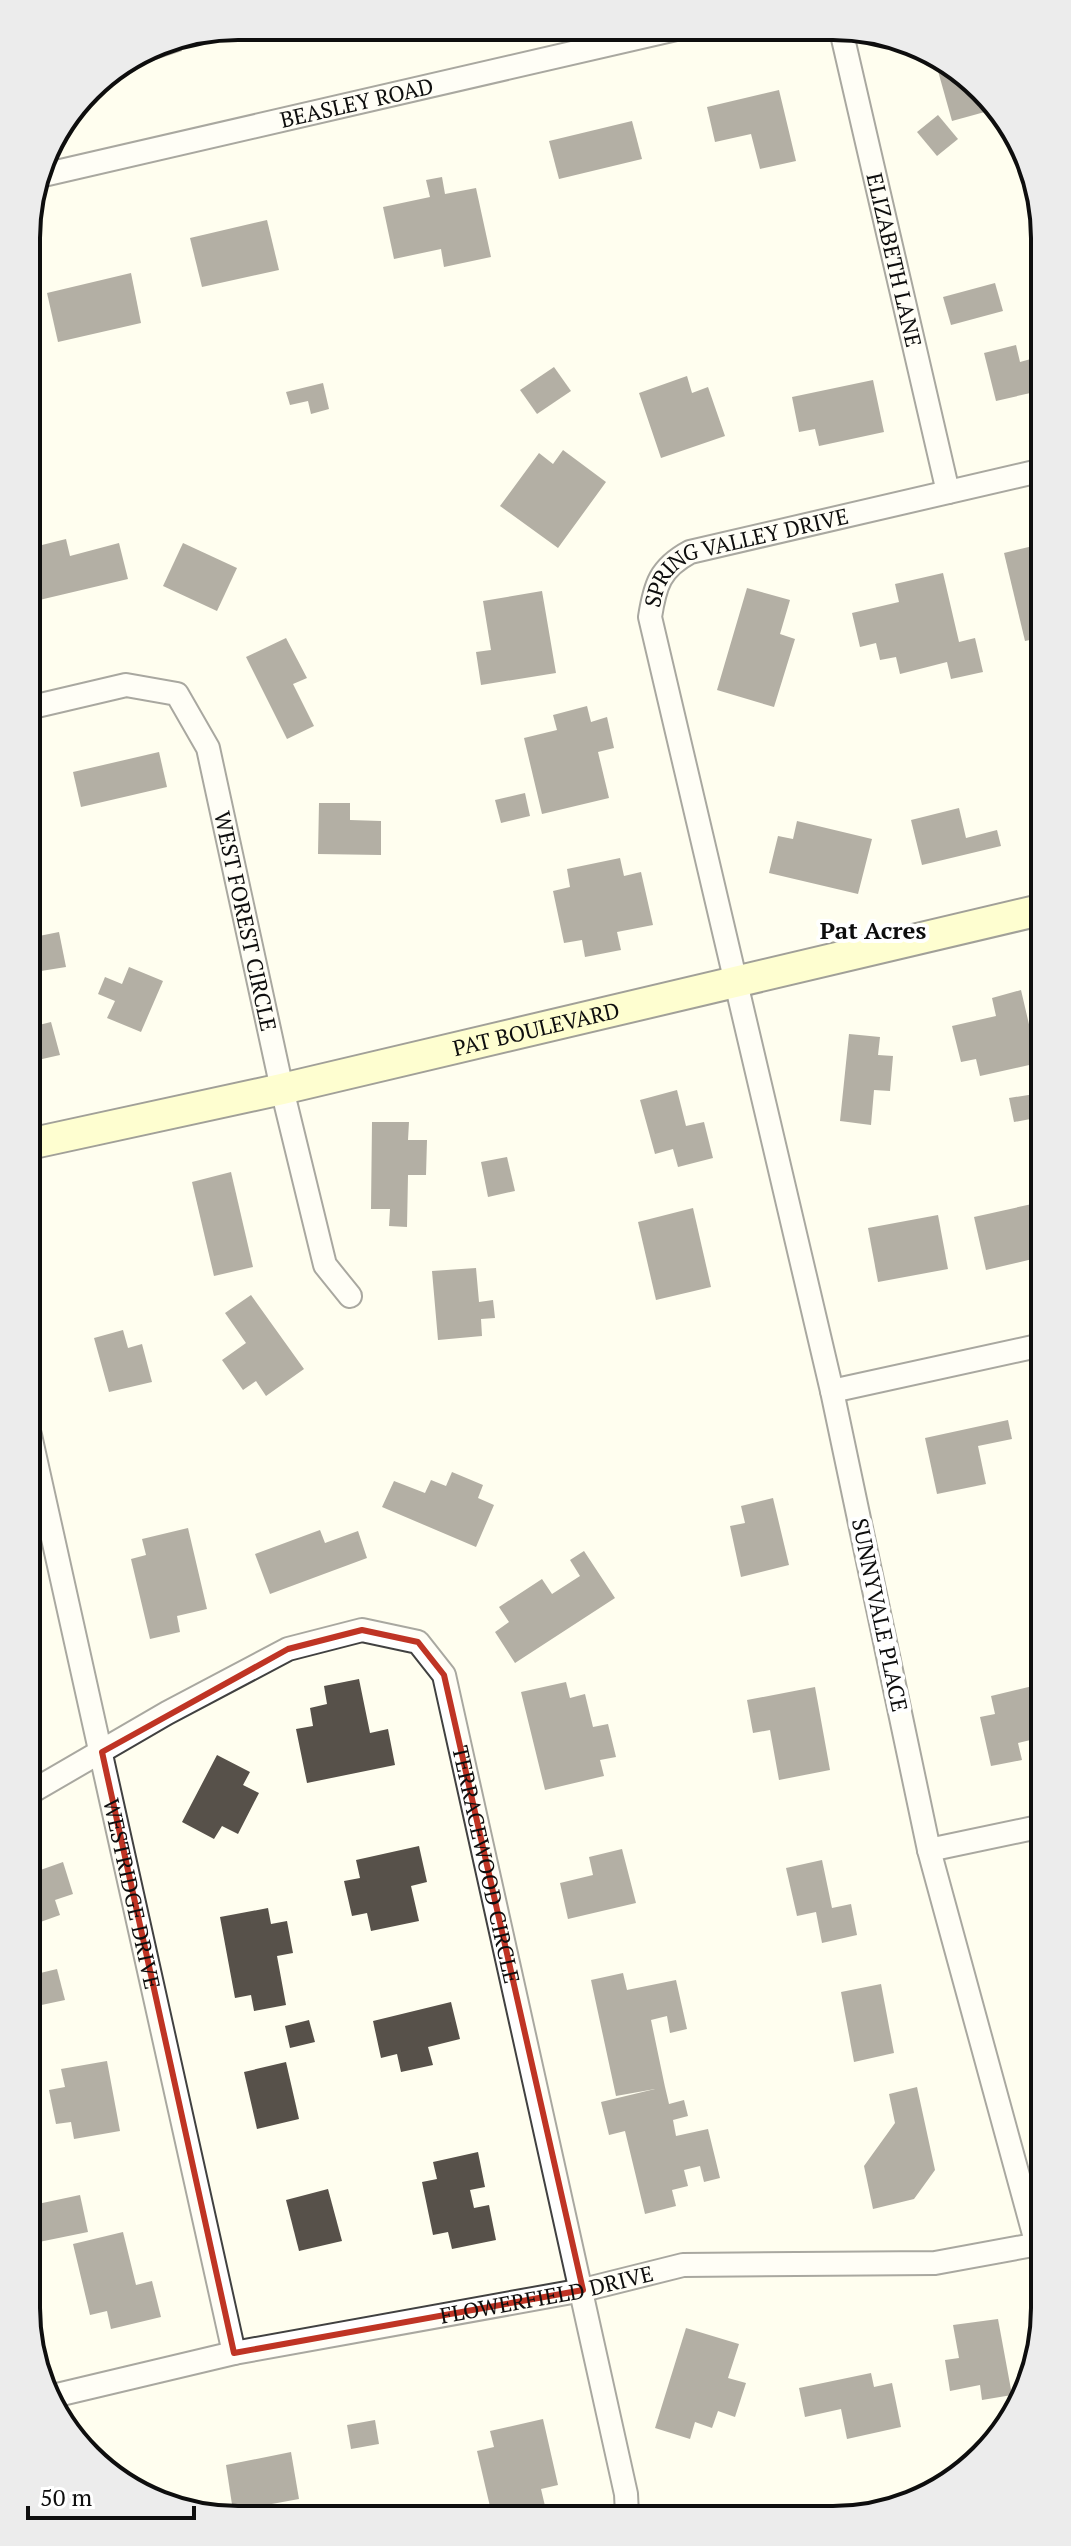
<svg xmlns="http://www.w3.org/2000/svg" width="1071" height="2546" viewBox="0 0 1071 2546" font-family="'PT Serif',serif">
	<rect width="100%" height="100%" fill="#fffeef"/>
	<g fill="#57514a">
		<polygon points="177,38 182,51 123,71 121,65 157,42"/>
		<polygon points="950,68 973,79 992,110 952,121 938,71"/>
		<polygon points="779,90 796,161 760,169 751,134 715,142 707,107"/>
		<polygon points="938,115 958,139 937,156 917,132"/>
		<polygon points="632,121 642,159 559,179 549,141"/>
		<polygon points="442,177 445,194 476,188 491,257 444,267 441,249 394,259 383,207 430,197 426,180"/>
		<polygon points="267,220 279,270 202,287 190,238"/>
		<polygon points="131,273 141,323 58,342 47,293"/>
		<polygon points="995,283 1003,311 951,325 943,297"/>
		<polygon points="1016,345 1020,362 1038,357 1039,391 996,401 984,353"/>
		<polygon points="554,367 571,391 537,414 520,390"/>
		<polygon points="687,376 692,393 708,387 725,436 661,458 639,393"/>
		<polygon points="873,380 884,432 819,446 815,429 799,432 792,397"/>
		<polygon points="323,383 329,409 311,414 308,401 290,405 286,392"/>
		<polygon points="563,450 606,482 558,548 500,506 539,453 553,464"/>
		<polygon points="66,539 70,556 119,543 128,579 31,602 28,567 38,564 34,547"/>
		<polygon points="183,543 237,568 217,611 163,586"/>
		<polygon points="1033,546 1039,563 1039,638 1025,641 1004,553"/>
		<polygon points="943,573 959,642 975,638 983,672 951,679 947,662 900,674 896,657 880,660 876,643 860,647 852,613 899,602 895,584"/>
		<polygon points="747,588 790,600 780,634 795,639 774,707 717,690"/>
		<polygon points="542,591 556,673 481,685 476,652 491,650 483,601"/>
		<polygon points="286,638 307,678 293,684 314,726 287,739 246,657"/>
		<polygon points="587,706 591,722 607,717 614,748 598,752 609,798 542,814 524,738 557,730 553,715"/>
		<polygon points="159,752 167,787 81,807 73,772"/>
		<polygon points="525,793 530,816 501,823 495,800"/>
		<polygon points="319,803 350,803 350,820 381,821 381,855 318,854"/>
		<polygon points="959,808 966,838 997,830 1001,846 922,865 911,820"/>
		<polygon points="797,821 872,839 858,894 769,873 778,836 793,839"/>
		<polygon points="620,858 624,876 641,872 653,925 617,932 621,950 585,957 582,940 564,943 553,891 570,887 567,869"/>
		<polygon points="59,932 66,967 41,971 34,937"/>
		<polygon points="129,967 163,981 141,1032 107,1018 115,1001 98,994 105,977 122,984"/>
		<polygon points="1021,990 1038,1063 980,1076 976,1059 961,1062 952,1026 996,1016 992,998"/>
		<polygon points="29,1004 35,1026 51,1022 60,1055 29,1062"/>
		<polygon points="849,1034 880,1037 878,1055 893,1056 890,1091 874,1090 871,1125 840,1121"/>
		<polygon points="677,1090 686,1126 704,1122 713,1158 678,1167 673,1149 655,1154 640,1100"/>
		<polygon points="1041,1093 1041,1117 1014,1122 1009,1098"/>
		<polygon points="372,1122 409,1122 408,1140 427,1140 426,1175 408,1175 407,1227 389,1226 390,1209 371,1209"/>
		<polygon points="507,1157 515,1191 488,1197 481,1162"/>
		<polygon points="231,1172 253,1267 214,1276 192,1182"/>
		<polygon points="1041,1202 1041,1257 986,1270 974,1217"/>
		<polygon points="693,1208 711,1287 656,1300 638,1222"/>
		<polygon points="938,1215 948,1269 878,1282 868,1228"/>
		<polygon points="476,1268 479,1302 493,1300 495,1318 481,1319 482,1336 438,1340 432,1271"/>
		<polygon points="251,1295 304,1369 266,1396 256,1381 243,1390 222,1360 246,1343 225,1313"/>
		<polygon points="123,1330 128,1348 142,1344 152,1382 109,1392 94,1338"/>
		<polygon points="1008,1420 1012,1439 978,1446 986,1484 937,1494 925,1438"/>
		<polygon points="452,1472 483,1485 478,1498 494,1505 476,1547 382,1507 394,1481 425,1493 431,1480 446,1486"/>
		<polygon points="773,1498 789,1565 741,1577 730,1526 745,1523 741,1506"/>
		<polygon points="188,1528 207,1609 177,1616 180,1632 150,1639 131,1559 146,1555 142,1539"/>
		<polygon points="320,1530 325,1543 358,1531 367,1558 270,1594 255,1554"/>
		<polygon points="584,1551 615,1598 515,1663 495,1632 509,1622 499,1607 542,1579 552,1594 580,1576 570,1560"/>
		<polygon points="359,1679 370,1733 388,1729 395,1765 307,1783 296,1729 313,1726 310,1708 327,1704 324,1686"/>
		<polygon points="566,1682 570,1698 585,1694 593,1727 608,1724 616,1757 600,1760 604,1776 545,1790 521,1692"/>
		<polygon points="1037,1685 1043,1737 1018,1743 1022,1760 991,1766 980,1717 995,1714 991,1696"/>
		<polygon points="815,1687 830,1770 779,1780 770,1730 753,1733 747,1700"/>
		<polygon points="217,1755 250,1772 243,1785 259,1793 238,1834 222,1826 214,1839 182,1822"/>
		<polygon points="419,1846 427,1882 411,1886 419,1921 371,1931 367,1913 352,1916 344,1881 360,1878 356,1860"/>
		<polygon points="622,1849 636,1903 568,1919 560,1883 593,1875 589,1857"/>
		<polygon points="822,1860 832,1908 851,1904 857,1935 822,1943 816,1912 797,1916 786,1868"/>
		<polygon points="63,1862 73,1894 55,1900 60,1915 32,1925 32,1873"/>
		<polygon points="1043,1903 1043,1922 1033,1924 1029,1906"/>
		<polygon points="268,1908 271,1924 287,1921 293,1953 277,1956 286,2005 254,2011 251,1995 235,1998 220,1917"/>
		<polygon points="57,1969 65,2000 32,2007 32,1975"/>
		<polygon points="623,1973 627,1990 676,1980 687,2029 670,2033 667,2016 651,2020 665,2087 669,2104 684,2100 688,2116 673,2120 676,2136 708,2129 720,2178 704,2182 700,2166 684,2170 688,2186 672,2190 676,2206 645,2214 625,2131 609,2135 601,2102 655,2089 616,2096 591,1980"/>
		<polygon points="881,1984 894,2053 854,2062 841,1992"/>
		<polygon points="451,2002 460,2039 428,2047 433,2065 401,2072 397,2054 381,2058 373,2021"/>
		<polygon points="309,2020 315,2042 290,2048 285,2026"/>
		<polygon points="107,2061 120,2131 74,2139 71,2122 56,2124 49,2090 65,2087 61,2069"/>
		<polygon points="286,2062 299,2119 257,2129 244,2072"/>
		<polygon points="917,2087 935,2170 914,2199 873,2209 864,2166 895,2123 889,2094"/>
		<polygon points="478,2152 485,2187 470,2190 474,2208 489,2205 496,2240 452,2249 448,2232 433,2235 422,2182 437,2179 433,2162"/>
		<polygon points="328,2189 342,2241 299,2251 286,2200"/>
		<polygon points="80,2195 88,2232 34,2243 33,2205"/>
		<polygon points="123,2232 136,2285 152,2281 161,2317 111,2329 107,2311 90,2315 73,2244"/>
		<polygon points="33,2302 43,2340 33,2342"/>
		<polygon points="998,2319 1012,2395 982,2400 980,2385 950,2391 945,2360 959,2358 953,2325"/>
		<polygon points="686,2328 739,2344 728,2378 746,2383 735,2417 718,2411 712,2428 695,2422 690,2439 655,2428"/>
		<polygon points="871,2373 874,2387 892,2383 901,2427 847,2439 841,2409 805,2417 799,2388"/>
		<polygon points="543,2419 558,2485 541,2489 545,2506 528,2510 529,2515 492,2515 477,2451 494,2447 490,2431"/>
		<polygon points="375,2420 379,2444 351,2449 347,2425"/>
		<polygon points="291,2452 299,2499 233,2511 226,2465"/>
	</g>
	<g fill="none" stroke-linecap="round" stroke-linejoin="round">
		<defs>
			<g id="street">
				<path id="s1" d="M841,30L948,492"/>
				<path id="s2" d="M39,176L676,29"/>
				<path id="s3" d="M28,708L126,685L177,694L208,748L282,1089L325,1265L350,1296"/>
				<polyline points="832,1391 1042,1345"/>
				<path id="s4" d="M30,1435L234,2353"/>
				<path id="s5" d="M31,1792L167,1713L288,1649L362,1630L418,1642L444,1675L626,2494L627,2514"/>
				<polyline points="929,1850 1043,1826"/>
				<path id="s6" d="M1037,2245L929,1850L832,1391L650,617C655,585 660,568 690,552L1039,471"/>
				<path id="s7" d="M53,2396L234,2353L583,2290L683,2265L935,2263L1044,2243"/>
			</g>
			<g id="secondary">
				<path id="s8" d="M29,1144L282,1089L1040,910"/>
			</g>
		</defs>
		<use href="#street" stroke="#414141" stroke-width="26"/>
		<use href="#secondary" stroke="#303030" stroke-width="34"/>
		<use href="#street" stroke="#fff" stroke-width="22"/>
		<use href="#secondary" stroke="#fcffaa" stroke-width="30"/>
	</g>
	<path d="M0 0H1071V2546H0ZM362,1630L418,1642L444,1675L583,2290L234,2353L102,1752L288,1649Z" fill="#fffeef" fill-opacity=".55" fill-rule="evenodd"/>
	<path fill="none" stroke="#bf3424" stroke-width="6" stroke-linejoin="round" d="M362,1630L418,1642L444,1675L583,2290L234,2353L102,1752L288,1649Z"/>
	<g text-anchor="middle" stroke-width="8" stroke-linejoin="round" paint-order="stroke">
		<g font-size="22" fill="#0e0e0e" stroke="#fff">
			<text dy="8" stroke="none"><textPath href="#s2" startOffset="326">BEASLEY ROAD</textPath></text>
			<text dy="8" stroke="none"><textPath href="#s1" startOffset="236">ELIZABETH LANE</textPath></text>
			<text dy="8" stroke="none"><textPath href="#s6" startOffset="1800">SPRING VALLEY DRIVE</textPath></text>
			<text dy="8" stroke="none"><textPath href="#s3" startOffset="392">WEST FOREST CIRCLE</textPath></text>
			<text dy="8" stroke="none"><textPath href="#s8" startOffset="520">PAT BOULEVARD</textPath></text>
			<text transform="translate(880 1615) rotate(78)" y="8">SUNNYVALE PLACE</text>
			<text dy="8" stroke="none"><textPath href="#s5" startOffset="664">TERRACEWOOD CIRCLE</textPath></text>
			<text dy="8" stroke="none"><textPath href="#s4" startOffset="470">WESTRIDGE DRIVE</textPath></text>
			<text dy="8" stroke="none"><textPath href="#s7" startOffset="504">FLOWERFIELD DRIVE</textPath></text>
		</g>
		<g font-size="24" font-weight="bold" fill="#0e0e0e" stroke="#fff">
			<text x="873" y="939">Pat Acres</text>
		</g>
	</g>
	<path d="M0 0H1071V2546H0ZM238 40H833A198 198 0 0 1 1031 238V2308A198 198 0 0 1 833 2506H238A198 198 0 0 1 40 2308V238A198 198 0 0 1 238 40Z" fill="#ececec" fill-rule="evenodd"/>
	<path fill="none" stroke="#0e0e0e" stroke-width="4" d="M238 40H833A198 198 0 0 1 1031 238V2308A198 198 0 0 1 833 2506H238A198 198 0 0 1 40 2308V238A198 198 0 0 1 238 40Z"/>
	<path d="M28 2506v12h166v-12" fill="none" stroke="#0e0e0e" stroke-width="4"/>
	<text x="40" y="2506" font-size="24" fill="#0e0e0e" stroke="#ffffff" stroke-width="6" paint-order="stroke">50 m</text>
</svg>
